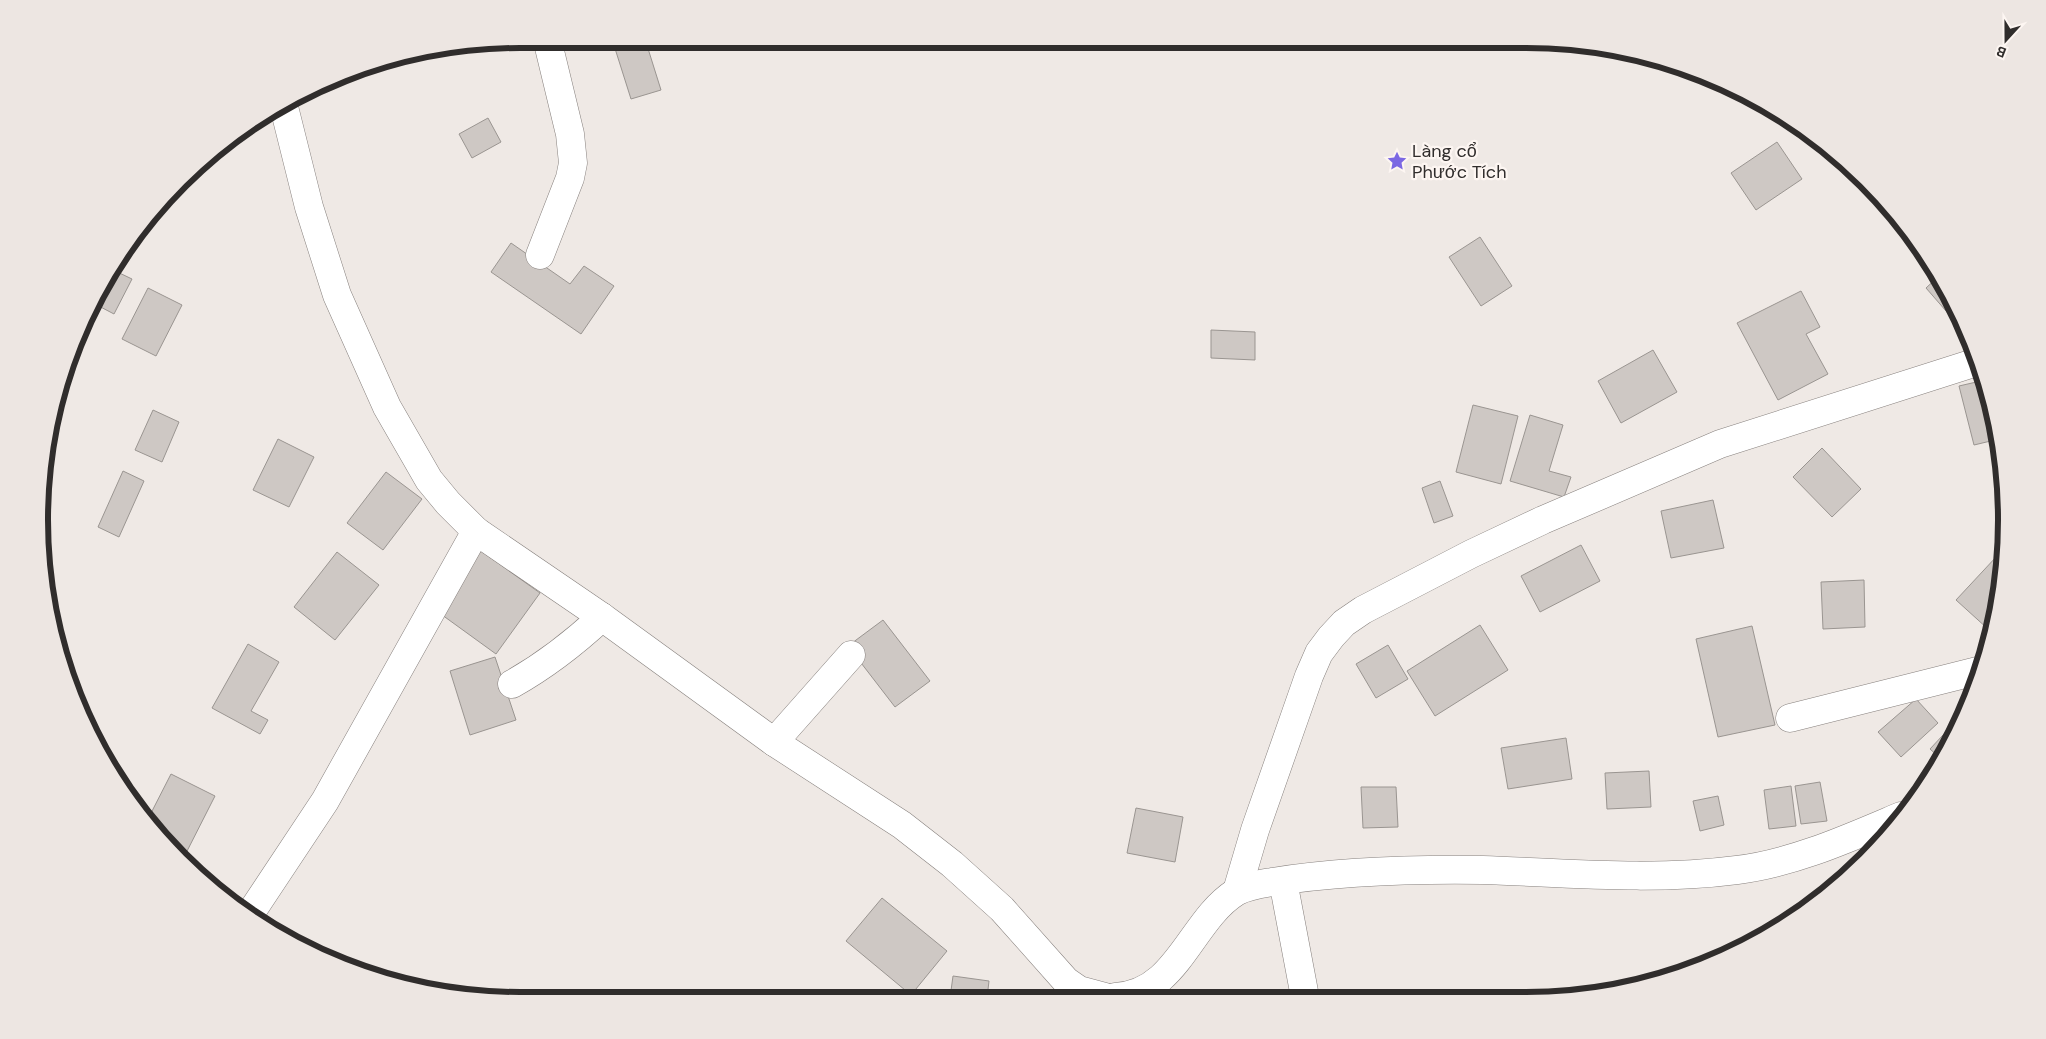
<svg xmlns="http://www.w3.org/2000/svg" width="2046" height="1039" viewBox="0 0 2046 1039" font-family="'DM Sans',sans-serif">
	<rect width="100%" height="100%" fill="#efe9e5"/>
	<g fill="#cec8c4" stroke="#9a9591">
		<polygon points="612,39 645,39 661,90 631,99"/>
		<polygon points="488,118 501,142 472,158 459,134"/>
		<polygon points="1777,142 1802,179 1756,210 1731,173"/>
		<polygon points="1480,237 1512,286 1481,306 1449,257"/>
		<polygon points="511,243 570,284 584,266 614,286 581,334 491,272"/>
		<polygon points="111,269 132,279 114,314 93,303"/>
		<polygon points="1940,275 1959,315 1953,319 1926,288"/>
		<polygon points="148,288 182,305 156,356 122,339"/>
		<polygon points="1801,291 1820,327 1806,334 1828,374 1778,400 1737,323"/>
		<polygon points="1211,330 1255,332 1255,360 1211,358"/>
		<polygon points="1653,350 1677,392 1621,423 1598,381"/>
		<polygon points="1985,380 1999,439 1974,445 1959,386"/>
		<polygon points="1473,405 1518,416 1501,484 1456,472"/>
		<polygon points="153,410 179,422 162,462 135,450"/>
		<polygon points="1530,415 1563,425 1549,471 1571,477 1564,497 1510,481"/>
		<polygon points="278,439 314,457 289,507 253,490"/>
		<polygon points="1822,448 1861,489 1832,517 1793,477"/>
		<polygon points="123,471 144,481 119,537 98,527"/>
		<polygon points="386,472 422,499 383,550 347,523"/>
		<polygon points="1440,481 1453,516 1434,523 1422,488"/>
		<polygon points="1713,500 1724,548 1671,558 1661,511"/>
		<polygon points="1581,545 1600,581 1540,612 1521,576"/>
		<polygon points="481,551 540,593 496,654 438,612"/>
		<polygon points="337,552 379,585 335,640 294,607"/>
		<polygon points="1997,556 2004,562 1995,622 1988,629 1956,600"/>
		<polygon points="1864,580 1865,627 1823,629 1821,582"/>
		<polygon points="883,620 930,681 895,707 848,646"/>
		<polygon points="1480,625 1508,670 1435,716 1407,671"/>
		<polygon points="1752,626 1775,725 1718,737 1696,639"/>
		<polygon points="248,644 279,662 251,711 268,720 260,734 212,708"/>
		<polygon points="1388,645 1408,679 1376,698 1356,664"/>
		<polygon points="495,657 516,720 470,735 450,671"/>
		<polygon points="1916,699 1938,723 1901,757 1878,732"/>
		<polygon points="1956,721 1960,725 1958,732 1940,758 1930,749"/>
		<polygon points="1566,738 1572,779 1508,789 1501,748"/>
		<polygon points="1649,771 1651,807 1607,809 1605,773"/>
		<polygon points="171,774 215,796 182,861 149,817"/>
		<polygon points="1820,782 1827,821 1801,824 1795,786"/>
		<polygon points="1791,786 1796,826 1769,829 1764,790"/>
		<polygon points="1361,787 1396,787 1398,827 1363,828"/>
		<polygon points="1718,796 1724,825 1700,831 1693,801"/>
		<polygon points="1136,808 1183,817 1175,862 1127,853"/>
		<polygon points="1808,896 1815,903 1783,922 1782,921"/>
		<polygon points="882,898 947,951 911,995 846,941"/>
		<polygon points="953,976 989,981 987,998 950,998"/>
	</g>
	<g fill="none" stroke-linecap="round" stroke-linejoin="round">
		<defs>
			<g id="minor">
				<polyline points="284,107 309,207 337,295 387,407 429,480 448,503 476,531 602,617 774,742 902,825 952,864 1002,909 1066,981 1079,990 1105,997"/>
				<polyline points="540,255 570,178 573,163 570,134 547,39"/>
				<path d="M512,684C546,665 574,643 602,617"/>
				<polyline points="1790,718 1981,670"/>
				<polyline points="774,742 851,655"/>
				<polyline points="1283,881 1305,997"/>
				<polyline points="1237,891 1255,830 1309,676 1319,653 1331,637 1344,623 1363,610 1471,554 1543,520 1720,444 1980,361"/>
				<polyline points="252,911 325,801 476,531"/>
				<path d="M1115,997C1178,994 1190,921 1236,892C1246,886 1260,884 1272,882C1341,871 1413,869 1483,870C1568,873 1653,881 1737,870C1794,863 1849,838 1901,816"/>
			</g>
		</defs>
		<use href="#minor" stroke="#87817e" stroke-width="29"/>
		<use href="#minor" stroke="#fff" stroke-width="28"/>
	</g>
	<defs>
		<symbol id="sight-bare" viewBox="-9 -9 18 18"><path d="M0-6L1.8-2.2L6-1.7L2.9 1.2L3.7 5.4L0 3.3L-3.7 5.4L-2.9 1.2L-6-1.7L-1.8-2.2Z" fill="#7b68e3" stroke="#fdf6f2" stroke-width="2.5" paint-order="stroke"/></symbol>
	</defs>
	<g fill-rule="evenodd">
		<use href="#sight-bare" x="1383" y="147" width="28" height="28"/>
	</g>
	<g text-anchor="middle" stroke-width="4.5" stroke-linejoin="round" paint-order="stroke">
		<g font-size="18" fill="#302d2c" stroke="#fdf6f2" text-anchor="start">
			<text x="1412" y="157">Làng cổ<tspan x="1412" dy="21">Phước Tích</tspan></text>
		</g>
	</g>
	<path d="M0 0H2046V1039H0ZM520 48H1526A472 472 0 0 1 1998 520V520A472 472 0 0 1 1526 992H520A472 472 0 0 1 48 520V520A472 472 0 0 1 520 48Z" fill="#ede6e2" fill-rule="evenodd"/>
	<path fill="none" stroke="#302d2c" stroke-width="6" d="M520 48H1526A472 472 0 0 1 1998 520V520A472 472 0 0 1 1526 992H520A472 472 0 0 1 48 520V520A472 472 0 0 1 520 48Z"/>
	<g transform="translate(2006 40) rotate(201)" stroke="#fdf6f2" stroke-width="4" paint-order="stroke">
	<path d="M0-4L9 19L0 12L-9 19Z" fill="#302d2c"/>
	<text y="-8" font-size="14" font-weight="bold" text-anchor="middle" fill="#302d2c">B</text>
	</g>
</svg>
